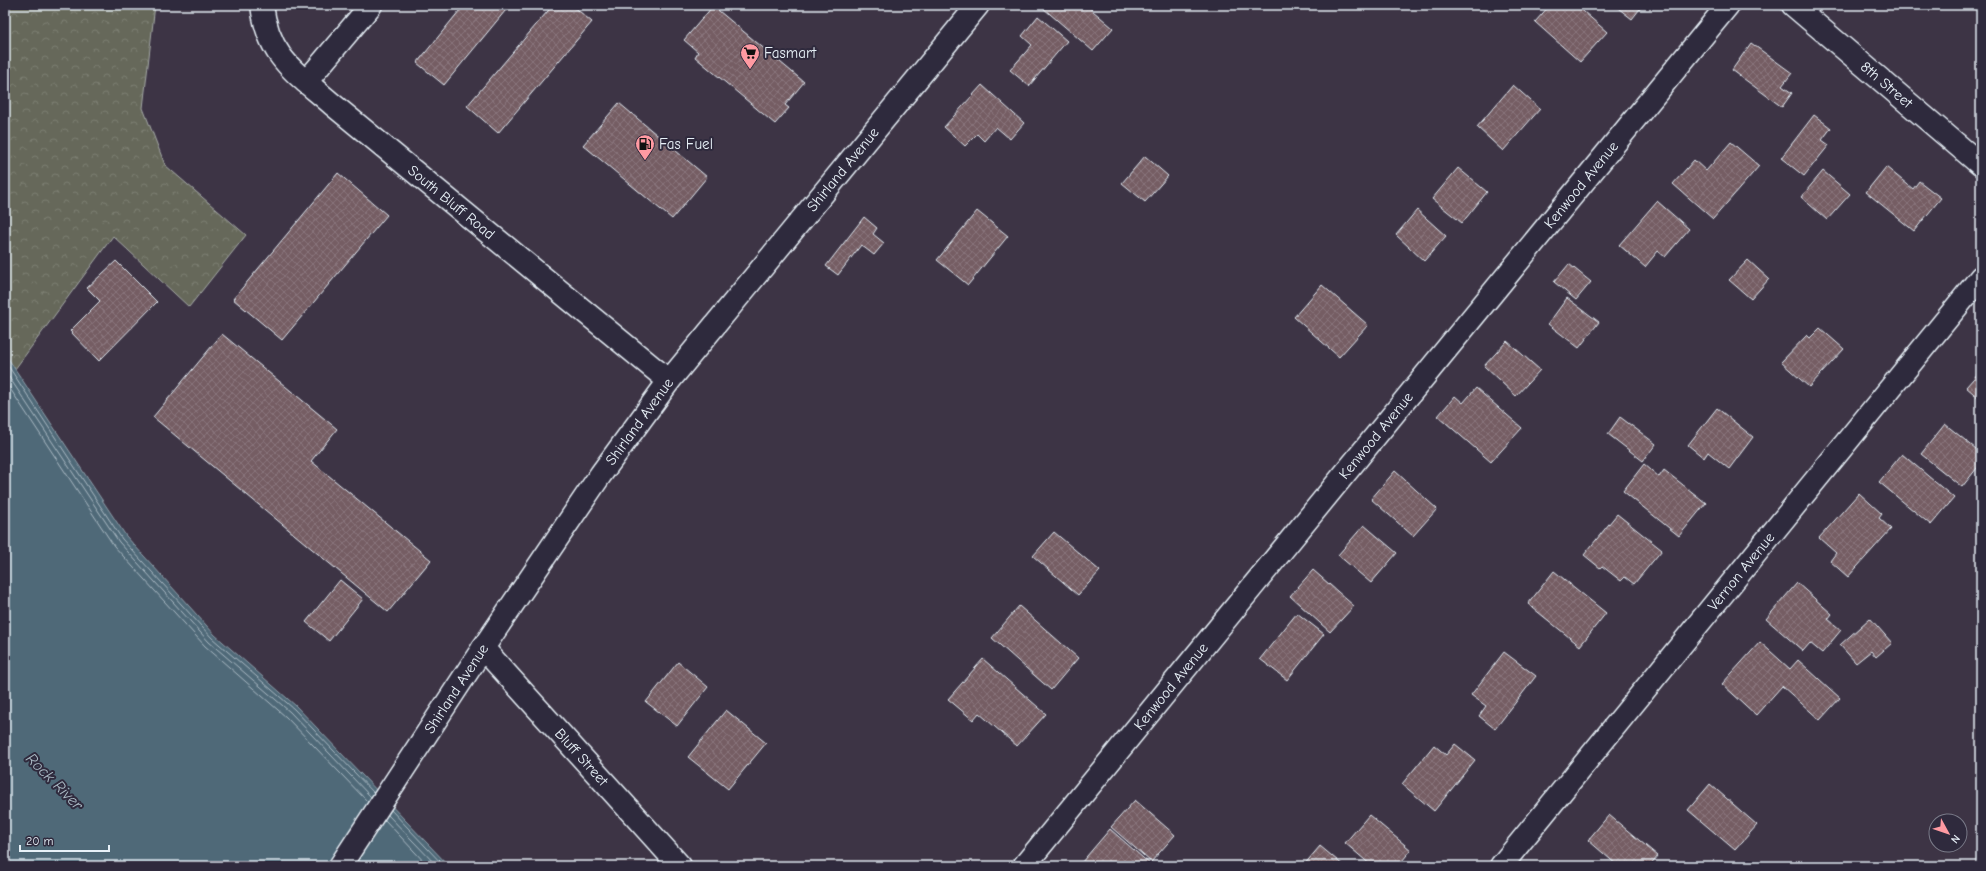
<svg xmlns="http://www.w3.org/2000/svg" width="1986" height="871" viewBox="0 0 1986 871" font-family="'Comic Neue',sans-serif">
	<defs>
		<pattern id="forest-crowns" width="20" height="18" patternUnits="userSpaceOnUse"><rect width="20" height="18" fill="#66685a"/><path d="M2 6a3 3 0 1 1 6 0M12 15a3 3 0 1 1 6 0" fill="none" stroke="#7c7e72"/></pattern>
		<pattern id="building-cross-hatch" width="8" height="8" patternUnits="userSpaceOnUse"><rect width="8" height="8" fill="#755d64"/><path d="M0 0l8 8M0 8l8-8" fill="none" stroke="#89757b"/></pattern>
	</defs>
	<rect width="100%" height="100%" fill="#3d3445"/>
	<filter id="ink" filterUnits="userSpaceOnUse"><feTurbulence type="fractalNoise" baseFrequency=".025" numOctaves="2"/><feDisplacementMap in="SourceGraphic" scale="8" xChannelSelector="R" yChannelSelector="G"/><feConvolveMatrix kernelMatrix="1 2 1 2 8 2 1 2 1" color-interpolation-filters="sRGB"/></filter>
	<g filter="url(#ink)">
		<polygon fill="url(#forest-crowns)" stroke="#a7aca9" points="5,5 155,5 143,108 165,165 246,235 189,307 113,236 15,369 5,354"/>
		<polygon fill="#506978" stroke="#8d9fab" points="5,354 126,536 215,635 296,706 449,866 5,866"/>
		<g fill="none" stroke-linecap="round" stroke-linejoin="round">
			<g stroke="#abbbc5" stroke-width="1">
				<polyline points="5,361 122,539 212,638 294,709 374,793"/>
				<polyline points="5,371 119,542 209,642 290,712 371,797"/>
				<polyline points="5,381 114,546 205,646 286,717 368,802"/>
				<polyline points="391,810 444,866"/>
				<polyline points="388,815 437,866"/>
				<polyline points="385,820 428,866"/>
			</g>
		</g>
		<g fill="url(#building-cross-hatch)" stroke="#e8f1f8">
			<polygon points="464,5 510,5 444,85 417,63"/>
			<polygon points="553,5 572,5 592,22 498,133 467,106"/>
			<polygon points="1046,5 1086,5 1113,28 1093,51 1043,8"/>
			<polygon points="1550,5 1576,5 1607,32 1580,62 1535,22"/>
			<polygon points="1614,5 1643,5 1632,19"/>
			<polygon points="713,6 804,82 785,105 789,108 775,124 695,57 698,52 684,40"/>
			<polygon points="1038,16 1067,41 1029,86 1010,70 1032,45 1022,36"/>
			<polygon points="1751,43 1792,73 1782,86 1792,93 1782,107 1732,70"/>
			<polygon points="982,85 1024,123 1010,139 996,127 984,141 977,134 965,146 944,127"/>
			<polygon points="1513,85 1540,109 1503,151 1477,127"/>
			<polygon points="619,103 707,177 672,219 583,145"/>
			<polygon points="1814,115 1831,128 1822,140 1829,145 1804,176 1781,158"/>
			<polygon points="1731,142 1759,166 1713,219 1673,184 1694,160 1706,171"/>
			<polygon points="1145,156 1168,176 1145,202 1122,183"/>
			<polygon points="1886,167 1913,189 1919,181 1941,198 1914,231 1866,192"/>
			<polygon points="1458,168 1487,192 1462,223 1432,199"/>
			<polygon points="1823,171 1850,194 1827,220 1801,197"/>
			<polygon points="338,173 387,215 282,340 233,299"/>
			<polygon points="1657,201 1689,229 1665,257 1658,251 1645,267 1619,245"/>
			<polygon points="1417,210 1446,236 1424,261 1396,235"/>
			<polygon points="977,211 1008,236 968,285 937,260"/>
			<polygon points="864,217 877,228 873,234 884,243 874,255 861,245 838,275 826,266"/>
			<polygon points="1748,260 1769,279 1751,299 1729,280"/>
			<polygon points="116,261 157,302 99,361 70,331 100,301 87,288"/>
			<polygon points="1569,264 1591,282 1576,300 1554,282"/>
			<polygon points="1322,285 1368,325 1339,357 1294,317"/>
			<polygon points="1567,298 1599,322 1579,348 1548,324"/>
			<polygon points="1820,328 1844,349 1809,387 1781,362 1807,335 1810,338"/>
			<polygon points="222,334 337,429 311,461 431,560 388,612 153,417"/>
			<polygon points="1507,341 1540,370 1516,396 1484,366"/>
			<polygon points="1981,370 1981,400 1966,387"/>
			<polygon points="1476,388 1522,428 1491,462 1438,416 1455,396 1463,403"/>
			<polygon points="1717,408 1753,437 1729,469 1708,452 1704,458 1688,445"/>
			<polygon points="1620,417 1656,444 1643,461 1608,434"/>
			<polygon points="1945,424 1981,453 1981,463 1962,487 1921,454"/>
			<polygon points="1902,454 1954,498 1931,525 1879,482"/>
			<polygon points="1644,464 1659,477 1664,470 1706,503 1679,536 1623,491"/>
			<polygon points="1395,471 1437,509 1413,536 1371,499"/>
			<polygon points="1859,493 1882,514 1879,518 1891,529 1848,577 1830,561 1836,553 1819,538"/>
			<polygon points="1617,514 1662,550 1634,584 1625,577 1621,581 1602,566 1600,568 1584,555"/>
			<polygon points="1364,525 1397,553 1371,583 1338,555"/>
			<polygon points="1054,532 1100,571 1078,595 1033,556"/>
			<polygon points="1313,570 1354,606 1330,632 1290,596"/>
			<polygon points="1554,571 1606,613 1580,646 1528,604"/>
			<polygon points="340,580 363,599 329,641 306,622"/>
			<polygon points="1797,583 1832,614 1828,619 1841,630 1822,653 1810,643 1803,651 1766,619"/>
			<polygon points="1019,606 1078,658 1051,690 992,638"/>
			<polygon points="1297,613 1324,634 1287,680 1260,659"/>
			<polygon points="1870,618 1892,643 1876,657 1871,651 1856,663 1840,645"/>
			<polygon points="1760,642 1790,669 1798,660 1840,698 1820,720 1782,686 1756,715 1722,684"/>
			<polygon points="1504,652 1536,676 1495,729 1479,716 1486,706 1471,695"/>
			<polygon points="983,659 1046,714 1017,746 979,713 973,720 948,699"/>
			<polygon points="678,662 708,687 677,726 646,702"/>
			<polygon points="726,710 766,743 728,789 688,757"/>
			<polygon points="1455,744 1475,760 1434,811 1402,784 1434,745 1446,755"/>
			<polygon points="1710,784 1757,825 1735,850 1688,810"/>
			<polygon points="1135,800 1175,835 1151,862 1111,827"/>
			<polygon points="1369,815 1411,850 1398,866 1372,866 1345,843"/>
			<polygon points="1609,815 1658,856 1650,866 1633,866 1631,864 1630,866 1618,866 1588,840"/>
			<polygon points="1110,829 1151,865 1150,866 1085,866 1081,863"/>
			<polygon points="1320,846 1344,866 1303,866"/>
		</g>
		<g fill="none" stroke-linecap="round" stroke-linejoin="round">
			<defs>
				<g id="minor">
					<path id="s1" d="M1793,5L1981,165"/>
					<polyline points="306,82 371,5"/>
					<path id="s2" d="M483,648L680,866"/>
					<path id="s3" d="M1024,866L1728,5"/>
					<path id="s4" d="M1501,866L1981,277"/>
				</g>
				<g id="tertiary">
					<path id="s5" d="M262,5C268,57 295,72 332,104L669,381"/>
					<path id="s6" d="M340,866L483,648L601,474L669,381L978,5"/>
				</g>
			</defs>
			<use href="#minor" stroke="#e8f1f8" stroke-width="25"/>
			<use href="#tertiary" stroke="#e8f1f8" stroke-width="25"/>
			<use href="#minor" stroke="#2f2a3d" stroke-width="22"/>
			<use href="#tertiary" stroke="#2f2a3d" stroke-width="22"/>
		</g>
	</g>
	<defs>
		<symbol id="supermarket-pin" viewBox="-11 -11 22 30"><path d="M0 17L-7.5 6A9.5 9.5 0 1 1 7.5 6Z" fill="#ff9aa2" stroke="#2f2a3d"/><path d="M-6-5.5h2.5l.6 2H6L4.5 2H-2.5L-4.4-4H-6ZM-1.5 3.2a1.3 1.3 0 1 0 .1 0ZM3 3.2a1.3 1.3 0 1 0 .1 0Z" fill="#111"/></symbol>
		<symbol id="fuel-pin" viewBox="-11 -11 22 30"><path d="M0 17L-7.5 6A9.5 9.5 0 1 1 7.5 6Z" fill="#ff9aa2" stroke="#2f2a3d"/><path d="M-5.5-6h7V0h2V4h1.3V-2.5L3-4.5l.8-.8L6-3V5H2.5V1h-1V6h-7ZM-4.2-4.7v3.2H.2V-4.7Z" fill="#111"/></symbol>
	</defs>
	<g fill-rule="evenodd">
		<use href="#supermarket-pin" x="739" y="42" width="22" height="30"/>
		<use href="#fuel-pin" x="634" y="133" width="22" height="30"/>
	</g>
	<g text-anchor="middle" stroke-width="4" stroke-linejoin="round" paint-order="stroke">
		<g font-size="15" fill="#e8f1f8" stroke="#2f2a3d" text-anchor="start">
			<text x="764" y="58">Fasmart</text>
			<text x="659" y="149">Fas Fuel</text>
		</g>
		<g font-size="15" fill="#e8f1f8" stroke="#2f2a3d">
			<text dy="5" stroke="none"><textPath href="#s1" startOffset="123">8th Street</textPath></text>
			<text dy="5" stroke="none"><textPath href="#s6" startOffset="860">Shirland Avenue</textPath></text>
			<text dy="5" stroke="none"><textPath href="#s3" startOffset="880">Kenwood Avenue</textPath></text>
			<text dy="5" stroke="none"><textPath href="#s5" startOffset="280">South Bluff Road</textPath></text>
			<text dy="5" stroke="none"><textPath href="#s6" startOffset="536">Shirland Avenue</textPath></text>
			<text dy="5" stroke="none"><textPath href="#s3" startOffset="556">Kenwood Avenue</textPath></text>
			<text dy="5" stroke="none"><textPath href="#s4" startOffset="380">Vernon Avenue</textPath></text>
			<text dy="5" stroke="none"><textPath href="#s3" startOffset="232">Kenwood Avenue</textPath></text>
			<text dy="5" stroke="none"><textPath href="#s6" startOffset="212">Shirland Avenue</textPath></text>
			<text dy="5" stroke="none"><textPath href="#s2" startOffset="147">Bluff Street</textPath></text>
		</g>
		<g font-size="16" font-style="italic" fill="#abbbc5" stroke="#2f2a3d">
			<text transform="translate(55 781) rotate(45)" y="6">Rock River</text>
		</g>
	</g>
	<rect width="1986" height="871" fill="none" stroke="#2f2a3d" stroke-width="20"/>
	<rect x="10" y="10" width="1966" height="851" fill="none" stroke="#e8f1f8" stroke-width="1.5" filter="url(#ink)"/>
	<g transform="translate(1948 833) rotate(130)"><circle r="19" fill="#2f2a3d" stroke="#797a88"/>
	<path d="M0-3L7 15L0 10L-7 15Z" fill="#ff9aa2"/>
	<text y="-6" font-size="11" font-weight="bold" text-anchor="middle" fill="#e8f1f8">N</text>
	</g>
	<path d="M20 845v6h89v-6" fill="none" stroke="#e8f1f8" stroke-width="2"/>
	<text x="26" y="845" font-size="12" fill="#e8f1f8" stroke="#2f2a3d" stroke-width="3" paint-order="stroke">20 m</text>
</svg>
